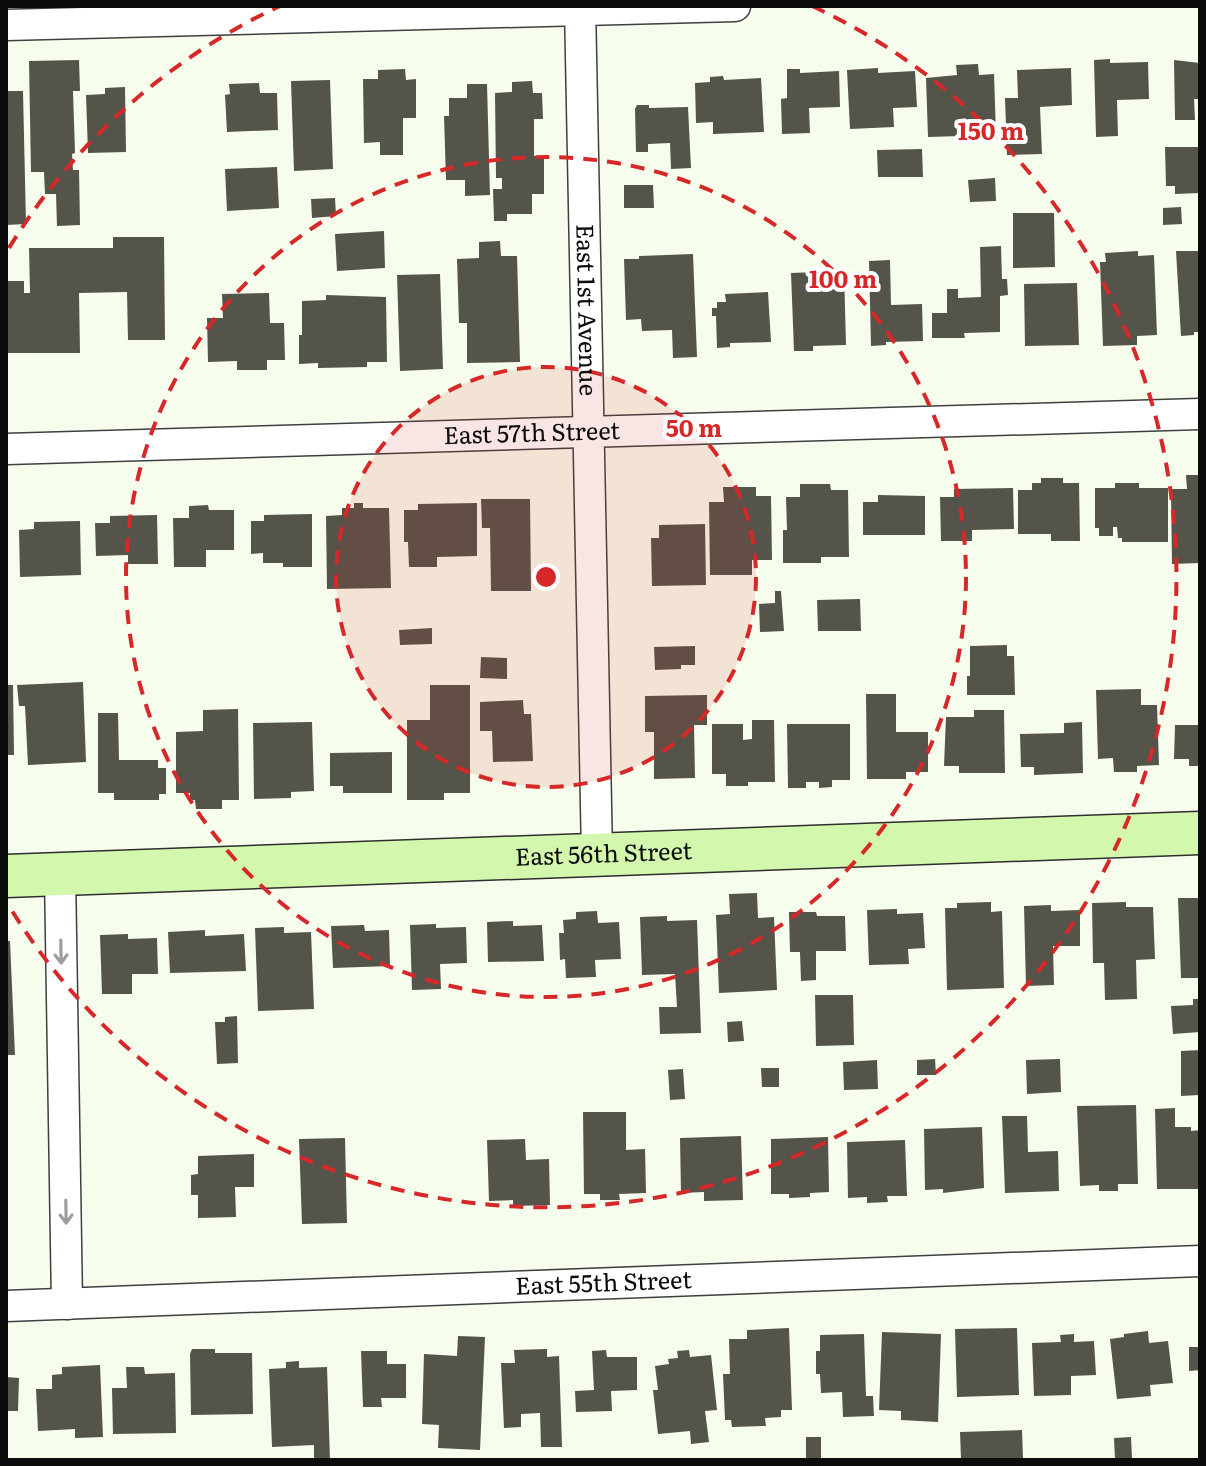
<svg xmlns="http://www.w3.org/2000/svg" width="1206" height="1466" viewBox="0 0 1206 1466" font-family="Literata,serif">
	<rect width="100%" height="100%" fill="#f7fded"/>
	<g fill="#54544a">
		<polygon points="1110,59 1110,63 1148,62 1149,99 1117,100 1118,136 1096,137 1094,60"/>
		<polygon points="79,60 80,91 73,91 75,153 72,154 73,170 79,170 80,225 57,226 56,194 45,194 44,172 31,172 29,61"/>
		<polygon points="1174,60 1200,63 1200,99 1194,99 1195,120 1175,120"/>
		<polygon points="978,64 979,75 994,74 996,135 928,137 926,78 957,75 956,65"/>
		<polygon points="878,68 878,73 915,71 917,107 893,108 894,127 850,129 847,70"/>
		<polygon points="1071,68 1072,105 1040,107 1042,154 1007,155 1005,98 1018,98 1017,70"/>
		<polygon points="405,69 406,80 416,79 416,118 403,118 403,155 380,155 380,142 364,143 363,79 378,79 378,70"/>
		<polygon points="787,69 800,69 800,73 839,71 840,107 809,108 810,133 782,134 781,99 787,98"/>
		<polygon points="723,76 724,80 761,78 764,132 713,134 713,122 696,123 695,83 710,82 710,77"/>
		<polygon points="330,80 333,169 294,171 291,81"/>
		<polygon points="532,81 533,93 542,93 543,119 534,119 534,156 544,156 544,194 532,194 532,214 507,214 507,221 494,221 493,189 502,189 502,178 496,178 495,93 512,92 512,82"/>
		<polygon points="259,83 260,93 277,93 278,130 227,132 225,95 230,94 229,84"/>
		<polygon points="467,84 487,84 490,195 465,196 465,180 446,180 444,116 449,116 449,98 467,98"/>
		<polygon points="125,87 126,152 88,153 86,95 105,94 105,88"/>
		<polygon points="6,91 23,91 26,224 6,225"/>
		<polygon points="637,105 649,105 649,108 688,107 691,168 671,169 670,143 648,144 648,152 636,152 635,109"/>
		<polygon points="1165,147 1200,147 1200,193 1175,194 1175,186 1166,186"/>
		<polygon points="922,149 923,177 878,177 877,150"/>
		<polygon points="277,167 279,208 227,211 225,169"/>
		<polygon points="995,178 996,201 970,202 968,180"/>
		<polygon points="624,185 653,185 654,208 624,208"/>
		<polygon points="335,198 336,216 312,218 311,199"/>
		<polygon points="1181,207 1182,224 1163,225 1163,208"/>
		<polygon points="1013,213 1054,213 1055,267 1013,268"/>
		<polygon points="384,231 385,268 337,271 335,234"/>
		<polygon points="113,237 164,237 165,340 128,340 127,292 79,293 80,353 6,353 6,281 24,281 24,293 30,293 29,248 113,248"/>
		<polygon points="500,241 501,256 517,256 520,362 467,363 467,323 459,323 457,259 479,258 479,242"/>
		<polygon points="1001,246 1002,279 1007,279 1008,295 1000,296 1000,332 964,333 965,338 932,338 932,313 947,313 947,289 958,289 958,298 981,297 980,247"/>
		<polygon points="1138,251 1138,256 1154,255 1157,335 1137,336 1137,345 1103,346 1100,262 1106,262 1105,253"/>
		<polygon points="1176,251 1200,251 1200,332 1194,332 1194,335 1181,336"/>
		<polygon points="693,254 697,357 673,358 672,330 642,331 641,319 626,320 624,259 639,259 639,256"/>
		<polygon points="890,260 891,305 922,304 923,341 886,342 886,345 871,346 869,261"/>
		<polygon points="844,271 846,345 813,346 813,351 794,351 791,273"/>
		<polygon points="440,274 443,369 400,371 397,275"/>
		<polygon points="1077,283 1079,345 1025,346 1024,284"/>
		<polygon points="768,292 771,342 730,343 730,347 717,348 716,316 712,316 712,308 717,308 717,302 726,302 725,294"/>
		<polygon points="269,293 270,323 284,323 285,360 267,360 267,370 237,370 237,361 208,362 207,318 223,318 222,294"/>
		<polygon points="326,295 386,297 387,362 367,362 367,367 318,368 318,363 299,364 299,335 302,335 302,301 326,300"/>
		<polygon points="1186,475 1200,475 1200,563 1172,564 1171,489 1187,489"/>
		<polygon points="1041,478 1063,478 1063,483 1079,483 1080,541 1051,541 1051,534 1018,534 1018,490 1032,490 1032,483 1041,483"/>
		<polygon points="1115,483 1139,483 1139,488 1168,488 1168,542 1122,542 1122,538 1118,538 1117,527 1113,527 1113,536 1099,536 1099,528 1095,528 1095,488 1115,488"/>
		<polygon points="800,484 830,484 831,490 848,490 849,557 821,557 821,563 783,563 783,530 787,530 786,497 800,497"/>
		<polygon points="723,487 756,487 756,496 771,496 772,560 752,560 752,575 710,575 709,502 724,502"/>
		<polygon points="1013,488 1014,529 972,530 972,541 941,541 940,497 954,497 954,489"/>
		<polygon points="878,495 925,496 925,535 863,535 863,502 878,502"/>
		<polygon points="481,499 530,499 531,591 491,591 490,528 482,528"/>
		<polygon points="354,503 363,503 363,508 389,508 391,588 327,589 326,516 342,515 342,508 354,508"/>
		<polygon points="477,503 477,556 437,557 437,567 409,567 408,542 404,542 404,510 418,510 418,504"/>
		<polygon points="208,505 209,510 234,510 234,550 206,550 206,567 174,567 173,518 189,518 189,506"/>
		<polygon points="312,514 312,567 283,567 283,563 263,563 263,553 251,554 251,521 264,521 264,515"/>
		<polygon points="157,515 158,564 128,564 128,555 96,556 95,523 110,523 110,516"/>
		<polygon points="80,521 81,575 20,577 19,530 34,529 34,522"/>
		<polygon points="705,524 706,585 652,586 651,538 659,538 659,525"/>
		<polygon points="775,591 781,591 784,631 760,632 759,604 775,603"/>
		<polygon points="860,599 861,631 818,631 817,600"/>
		<polygon points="432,628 432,644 400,645 399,630"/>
		<polygon points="1007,645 1007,656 1014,656 1015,695 967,695 967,676 970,676 970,646"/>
		<polygon points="695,646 695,665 681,665 681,669 655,670 654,647"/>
		<polygon points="481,657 507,658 507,679 480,678"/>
		<polygon points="83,682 86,762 28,765 25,706 19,706 17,685"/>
		<polygon points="6,685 13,685 14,755 6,755"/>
		<polygon points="430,685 470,685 470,793 444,793 444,800 407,800 407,720 430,720"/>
		<polygon points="1141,689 1141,705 1157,705 1159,765 1137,766 1137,772 1114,772 1113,758 1098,759 1096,690"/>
		<polygon points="866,694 896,694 896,732 928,732 928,772 906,772 906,779 867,779"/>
		<polygon points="707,695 707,725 694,725 695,778 654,779 654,732 645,732 645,696"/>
		<polygon points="523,700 524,714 531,714 533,761 493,762 492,731 480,731 480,702"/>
		<polygon points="238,709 239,800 222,800 222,809 196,809 195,800 190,800 190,793 176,793 176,732 203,731 203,710"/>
		<polygon points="974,710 1004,710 1005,773 959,773 959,766 944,766 946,717 974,717"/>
		<polygon points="98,713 118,713 119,760 158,760 158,768 166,768 166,794 159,794 159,800 114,800 114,793 98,793"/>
		<polygon points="752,720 774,720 775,782 748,782 748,786 726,786 726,774 712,774 712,724 743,724 743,740 752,739"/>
		<polygon points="312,722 314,791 291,792 291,798 254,799 253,723"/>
		<polygon points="1082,722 1083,773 1034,775 1034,767 1021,767 1020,734 1064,733 1064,723"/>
		<polygon points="787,724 850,724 850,780 832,780 832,787 819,788 819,782 806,782 806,788 788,788"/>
		<polygon points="1175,725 1200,725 1200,766 1189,766 1189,759 1174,759"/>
		<polygon points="392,752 392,793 343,793 343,786 330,786 330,753"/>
		<polygon points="757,893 758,918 774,917 777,990 719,993 716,915 730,914 729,894"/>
		<polygon points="1178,898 1200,898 1200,978 1181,978"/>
		<polygon points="991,902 991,912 1002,911 1004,988 947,990 945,908 957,908 957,903"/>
		<polygon points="1126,902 1126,907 1153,907 1155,959 1136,960 1137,999 1105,1000 1104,963 1093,963 1092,903"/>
		<polygon points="1051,905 1051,911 1080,910 1080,946 1053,946 1054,985 1026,986 1024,906"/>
		<polygon points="897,909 897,914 923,913 925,948 908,949 909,964 869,965 867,910"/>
		<polygon points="597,911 598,923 619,922 621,959 595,960 596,977 566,978 565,959 560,960 559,933 564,933 563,920 576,919 576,912"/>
		<polygon points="789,912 816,912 817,916 845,916 846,951 816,951 816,980 801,981 800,952 790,952"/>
		<polygon points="667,916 667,921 697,920 701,1033 660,1034 659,1007 677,1007 675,974 642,975 640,917"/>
		<polygon points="513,921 513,926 542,925 544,961 488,962 487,922"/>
		<polygon points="436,924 436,928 466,927 467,963 440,964 441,989 412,990 410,925"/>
		<polygon points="364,925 365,931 389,930 390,966 333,968 331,926"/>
		<polygon points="284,927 284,933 311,932 314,1009 258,1011 255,928"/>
		<polygon points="205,930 205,936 244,934 246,971 170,973 168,932"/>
		<polygon points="128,934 128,939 157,938 158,974 132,974 132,994 102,994 100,935"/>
		<polygon points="6,941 10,941 15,1055 6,1055"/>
		<polygon points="815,995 853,995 854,1045 816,1046"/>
		<polygon points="1193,999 1200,999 1200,1032 1173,1034 1171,1006 1193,1005"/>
		<polygon points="237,1016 238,1063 217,1064 215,1022 225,1022 225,1017"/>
		<polygon points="742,1021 744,1041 728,1042 727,1022"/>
		<polygon points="1200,1050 1199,1095 1181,1096 1181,1051"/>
		<polygon points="935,1059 936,1075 917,1075 917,1060"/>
		<polygon points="1060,1059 1061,1092 1027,1094 1026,1060"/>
		<polygon points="877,1060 878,1089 844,1090 843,1062"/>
		<polygon points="761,1068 779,1068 779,1087 762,1087"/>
		<polygon points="683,1069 685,1099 670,1100 668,1070"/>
		<polygon points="1136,1105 1138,1184 1118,1184 1118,1191 1099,1191 1099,1185 1080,1186 1077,1106"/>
		<polygon points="1175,1108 1175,1127 1191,1127 1191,1131 1200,1130 1200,1189 1157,1189 1155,1109"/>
		<polygon points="583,1112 626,1112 626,1150 645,1149 646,1193 619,1194 620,1200 600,1200 600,1194 584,1194"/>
		<polygon points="1002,1116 1027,1116 1028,1152 1058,1151 1059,1191 1005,1193"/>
		<polygon points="982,1127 984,1188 943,1193 943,1189 925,1190 924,1129"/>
		<polygon points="741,1136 743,1200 704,1201 704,1192 681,1193 680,1138"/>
		<polygon points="828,1137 829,1192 810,1193 810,1197 789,1198 789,1194 771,1194 771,1139"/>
		<polygon points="345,1138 347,1223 302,1224 299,1139"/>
		<polygon points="525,1139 526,1160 549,1159 550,1205 513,1206 513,1200 489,1201 487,1140"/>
		<polygon points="905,1140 907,1196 887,1196 888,1202 867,1203 867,1197 848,1198 847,1142"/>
		<polygon points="254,1154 254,1187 235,1187 236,1217 198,1218 198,1195 191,1195 191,1175 198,1174 198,1156"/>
		<polygon points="789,1328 792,1410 781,1410 781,1417 765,1418 766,1426 732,1427 731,1420 725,1420 723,1374 730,1374 729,1339 747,1339 747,1330"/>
		<polygon points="1017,1328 1019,1395 957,1397 955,1329"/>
		<polygon points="1148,1331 1149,1343 1168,1341 1173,1383 1150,1385 1151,1396 1117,1399 1110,1339 1124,1337 1124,1334"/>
		<polygon points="882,1332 941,1334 938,1422 901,1420 901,1411 879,1410"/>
		<polygon points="864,1334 866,1396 873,1396 874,1416 843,1417 842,1392 821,1393 820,1374 816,1374 816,1351 820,1351 820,1335"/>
		<polygon points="1074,1334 1074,1342 1094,1341 1096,1375 1071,1376 1071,1395 1034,1396 1032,1343 1061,1342 1060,1335"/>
		<polygon points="458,1336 485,1337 480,1450 438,1448 439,1425 422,1424 424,1354 457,1356"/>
		<polygon points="1189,1347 1200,1347 1200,1370 1189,1371"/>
		<polygon points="192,1349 215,1349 215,1353 252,1353 253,1414 191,1415 190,1354"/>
		<polygon points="547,1349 547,1357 559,1356 562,1447 541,1447 540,1413 521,1414 521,1427 504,1428 501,1363 515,1363 514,1350"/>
		<polygon points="606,1350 607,1357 637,1357 637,1390 611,1391 612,1411 576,1412 575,1391 594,1390 592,1351"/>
		<polygon points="689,1350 690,1357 711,1355 717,1410 705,1411 709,1442 691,1444 690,1431 658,1434 653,1390 658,1390 655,1366 669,1364 668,1359 678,1358 677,1351"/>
		<polygon points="361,1351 387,1351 387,1364 406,1364 406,1398 381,1398 382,1407 363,1407"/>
		<polygon points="299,1361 299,1368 327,1367 330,1460 314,1460 314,1445 272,1447 269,1369 286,1368 286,1362"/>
		<polygon points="100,1365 103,1437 75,1438 75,1429 38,1431 36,1389 52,1389 52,1375 62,1374 62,1367"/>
		<polygon points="126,1367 144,1367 145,1374 175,1373 176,1433 113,1434 112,1388 127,1388"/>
		<polygon points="6,1377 19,1378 18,1411 6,1411"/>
		<polygon points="1022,1430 1023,1458 961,1459 960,1432"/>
		<polygon points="806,1437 821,1437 821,1458 806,1459"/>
		<polygon points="1131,1437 1132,1458 1115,1459 1114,1438"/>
	</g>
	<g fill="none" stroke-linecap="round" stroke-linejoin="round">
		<defs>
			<g id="street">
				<path id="s1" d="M580,6L597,855"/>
				<polyline points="6,25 735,6"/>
				<path id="s2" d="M6,449L1200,414"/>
				<polyline points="60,874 67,1304"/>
				<path id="s3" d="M6,1306L1200,1261"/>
			</g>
			<g id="secondary">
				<path id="s4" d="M6,876L1200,833"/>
			</g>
		</defs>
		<use href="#street" stroke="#3f3f3f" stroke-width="33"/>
		<use href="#secondary" stroke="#2e2e2e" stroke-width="45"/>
		<use href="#street" stroke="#fff" stroke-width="30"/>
		<use href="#secondary" stroke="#d4f7ae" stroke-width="42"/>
	</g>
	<defs><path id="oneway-shaft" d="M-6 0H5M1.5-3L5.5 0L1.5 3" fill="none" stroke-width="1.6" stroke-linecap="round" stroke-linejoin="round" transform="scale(2)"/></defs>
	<g stroke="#9e9e9e">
		<use href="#oneway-shaft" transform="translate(61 952) rotate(89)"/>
		<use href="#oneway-shaft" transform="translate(66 1212) rotate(89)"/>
	</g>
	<circle cx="546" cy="577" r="210" fill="#d62828" fill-opacity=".12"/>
	<g fill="none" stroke="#d62828" stroke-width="4" stroke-dasharray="14 10">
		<circle cx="546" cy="577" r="210"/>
		<circle cx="546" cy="577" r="420"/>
		<path d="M9 248A630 630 0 0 1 280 6M812 6A630 630 0 1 1 9 906"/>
	</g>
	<g text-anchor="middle" stroke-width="8" stroke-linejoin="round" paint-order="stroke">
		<g font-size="24" fill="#0c0c0c" stroke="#fff">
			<text dy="8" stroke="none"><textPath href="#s1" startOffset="304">East 1st Avenue</textPath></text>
			<text dy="8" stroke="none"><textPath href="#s2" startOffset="526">East 57th Street</textPath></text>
			<text dy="8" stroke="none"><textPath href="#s4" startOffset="598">East 56th Street</textPath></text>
			<text dy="8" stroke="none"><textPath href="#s3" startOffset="598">East 55th Street</textPath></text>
		</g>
	</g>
	<circle cx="546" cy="577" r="12" fill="#d62828" stroke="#fff" stroke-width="4"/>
	<g font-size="24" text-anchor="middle" font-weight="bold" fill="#d62828" stroke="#fff" stroke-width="8" stroke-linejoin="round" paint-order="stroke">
		<text x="991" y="140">150 m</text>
		<text x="843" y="288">100 m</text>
		<text x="694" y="437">50 m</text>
	</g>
	<rect width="1206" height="1466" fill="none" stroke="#0c0c0c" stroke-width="16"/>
</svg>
